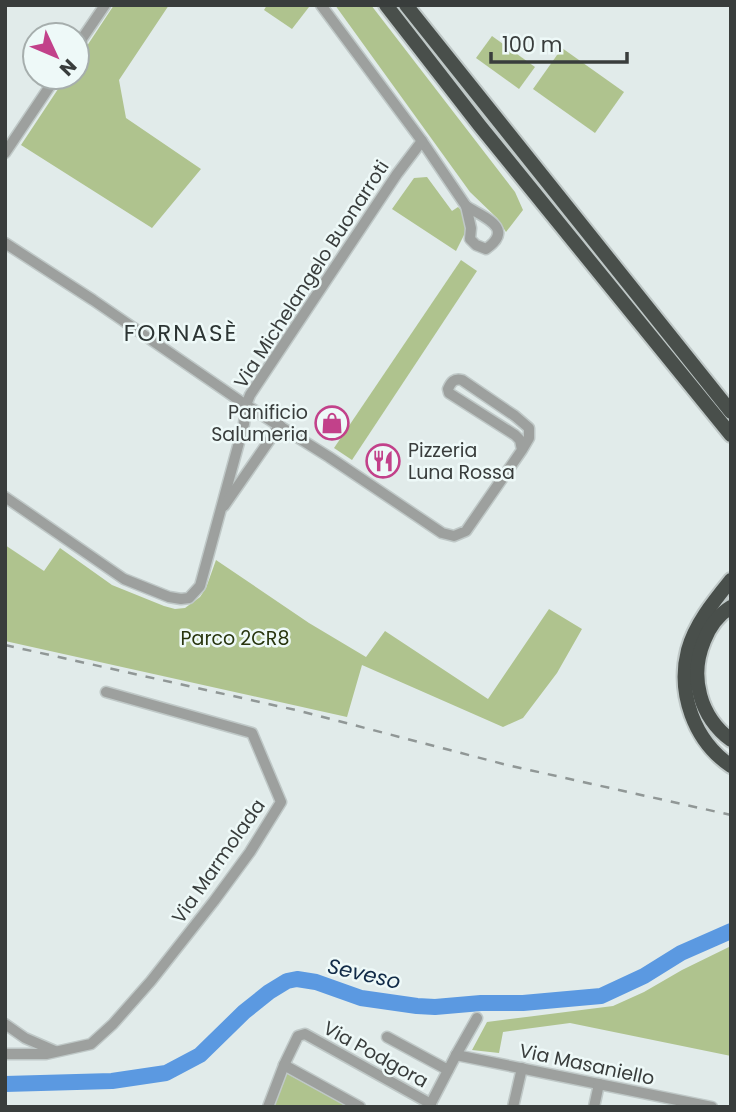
<svg xmlns="http://www.w3.org/2000/svg" width="736" height="1112" viewBox="0 0 736 1112" font-family="Poppins,sans-serif">
	<rect width="100%" height="100%" fill="#e1ebea"/>
	<g fill="#afc38e">
		<polygon points="114,5 169,5 119,80 126,118 201,169 152,228 21,145 66,77 77,77 77,61"/>
		<polygon points="267,5 308,5 309,7 292,29 264,10"/>
		<polygon points="335,5 371,5 515,192 523,210 506,232 497,218 470,192"/>
		<polygon points="492,36 535,67 519,89 476,58"/>
		<polygon points="562,48 624,92 595,133 533,89"/>
		<polygon points="427,177 452,211 458,207 465,214 466,231 456,251 392,209 414,178"/>
		<polygon points="461,260 477,271 352,460 334,448"/>
		<polygon points="5,545 44,571 60,548 112,585 164,606 175,609 185,608 200,597 206,588 216,560 309,623 366,657 385,631 488,699 549,609 582,629 557,673 523,718 503,727 362,665 347,717 5,641"/>
		<polygon points="731,946 731,1056 570,1023 503,1032 499,1053 472,1050 487,1022 613,1006 644,992 682,970"/>
		<polygon points="286,1073 348,1107 272,1107"/>
	</g>
	<g fill="none" stroke-linecap="round" stroke-linejoin="round">
		<polyline stroke="#5b99e1" stroke-width="16" points="5,1084 112,1081 166,1073 200,1055 244,1012 269,992 287,981 297,979 316,982 361,998 417,1006 435,1007 481,1003 523,1003 601,996 644,976 681,953 731,931"/>
		<defs>
			<g id="minor">
				<polyline points="321,5 422,141 466,206"/>
				<polyline points="77,46 105,5"/>
				<polyline points="5,153 56,77"/>
				<path d="M466,206C483,217 516,228 486,249L476,245L470,239L471,228Z"/>
				<path d="M5,243L93,300L246,405L329,457L442,533L454,536L466,531L522,450L529,438V428L515,416L462,380C454,378 451,382 448,389L449,393L515,435L520,440L522,450"/>
				<polyline points="5,497 124,579 169,597 181,599 189,598 200,586 244,424 246,405 250,395 397,174 422,141"/>
				<polyline points="224,506 280,425"/>
				<polyline points="5,1024 25,1038 55,1051"/>
				<polyline points="387,1037 448,1070"/>
				<polyline points="5,1054 46,1054 91,1044 113,1024 151,981 214,901 250,852 281,802 252,733 106,692"/>
				<polyline points="456,1055 712,1107"/>
				<polyline points="284,1065 360,1107"/>
				<polyline points="268,1107 284,1065 298,1036 305,1034 431,1104"/>
				<polyline points="429,1107 456,1055 477,1018"/>
				<polyline points="513,1107 522,1068"/>
				<polyline points="594,1107 599,1084"/>
			</g>
			<g id="highway">
				<polyline points="386,5 480,126 731,435"/>
				<polyline points="406,5 731,412"/>
				<path d="M731,580C714,601 695,624 688,650C677,693 694,741 731,766"/>
				<path d="M731,607C718,615 709,628 704,641C689,677 700,717 731,740"/>
			</g>
		</defs>
		<use href="#minor" stroke="#bfc8c7" stroke-width="13"/>
		<use href="#highway" stroke="#bfc8c7" stroke-width="18"/>
		<use href="#minor" stroke="#9da09e" stroke-width="10"/>
		<use href="#highway" stroke="#494f4b" stroke-width="14"/>
		<polyline stroke="#909796" stroke-width="2.5" stroke-dasharray="9 9" stroke-linecap="butt" points="5,645 300,711 507,765 731,815"/>
	</g>
	<defs>
		<symbol id="shop-ring" viewBox="-11 -11 22 22"><circle r="9.5" fill="#eef9f8" stroke="#c2418a" stroke-width="1.5"/><path d="M-5-2.5h2.3a2.7 3.5 0 0 1 5.4 0H5L5.5 6h-11ZM-1.5-2.5h3a1.5 2.3 0 0 0-3 0Z" fill="#c2418a"/></symbol>
		<symbol id="restaurant-ring" viewBox="-11 -11 22 22"><circle r="9.5" fill="#eef9f8" stroke="#c2418a" stroke-width="1.5"/><path d="M-5-6h1v4h1v-4h1v4h1v-4h1v5L-1.5 .5V6h-2V.5L-5-1ZM5-6V6H3V1.5H1.5Q1.5-4 5-6Z" fill="#c2418a"/></symbol>
	</defs>
	<g fill-rule="evenodd">
		<use href="#shop-ring" x="313" y="404" width="38" height="38"/>
		<use href="#restaurant-ring" x="364" y="442" width="38" height="38"/>
	</g>
	<g text-anchor="middle" stroke-width="5" stroke-linejoin="round" paint-order="stroke">
		<g font-size="19" fill="#393d3c" stroke="#eef9f8">
			<text transform="translate(311 274) rotate(-57)" y="7">Via Michelangelo Buonarroti</text>
			<text transform="translate(218 861) rotate(-55)" y="7">Via Marmolada</text>
			<text transform="translate(376 1054) rotate(29)" y="7">Via Podgora</text>
			<text transform="translate(587 1064) rotate(12)" y="7">Via Masaniello</text>
		</g>
		<g font-size="19" fill="#393d3c" stroke="#eef9f8" text-anchor="end">
			<text x="308" y="419">Panificio<tspan x="308" dy="22">Salumeria</tspan></text>
			<text x="408" y="457" text-anchor="start">Pizzeria<tspan x="408" dy="22">Luna Rossa</tspan></text>
		</g>
		<g font-size="19" fill="#28350e" stroke="#eef9f8">
			<text x="235" y="645">Parco 2CR8</text>
		</g>
		<g font-size="21" font-style="italic" fill="#102a47" stroke="#eef9f8">
			<text transform="translate(364 974) rotate(13)" y="7">Seveso</text>
		</g>
		<g font-size="23" letter-spacing="2" fill="#2d3534" stroke="#eef9f8">
			<text x="181" y="341">FORNASÈ</text>
		</g>
	</g>
	<rect width="736" height="1112" fill="none" stroke="#393d3c" stroke-width="14"/>
	<g transform="translate(56 56) rotate(134)"><circle r="33" fill="#eef9f8" stroke="#a6aead" stroke-width="2"/>
	<path d="M0-5L12 26L0 18L-12 26Z" fill="#c2418a"/>
	<text y="-10" font-size="19" font-weight="bold" text-anchor="middle" fill="#393d3c">N</text>
	</g>
	<path d="M491 52v10h136v-10" fill="none" stroke="#393d3c" stroke-width="3.5"/>
	<text x="502" y="52" font-size="21" fill="#393d3c" stroke="#eef9f8" stroke-width="5" paint-order="stroke">100 m</text>
</svg>
